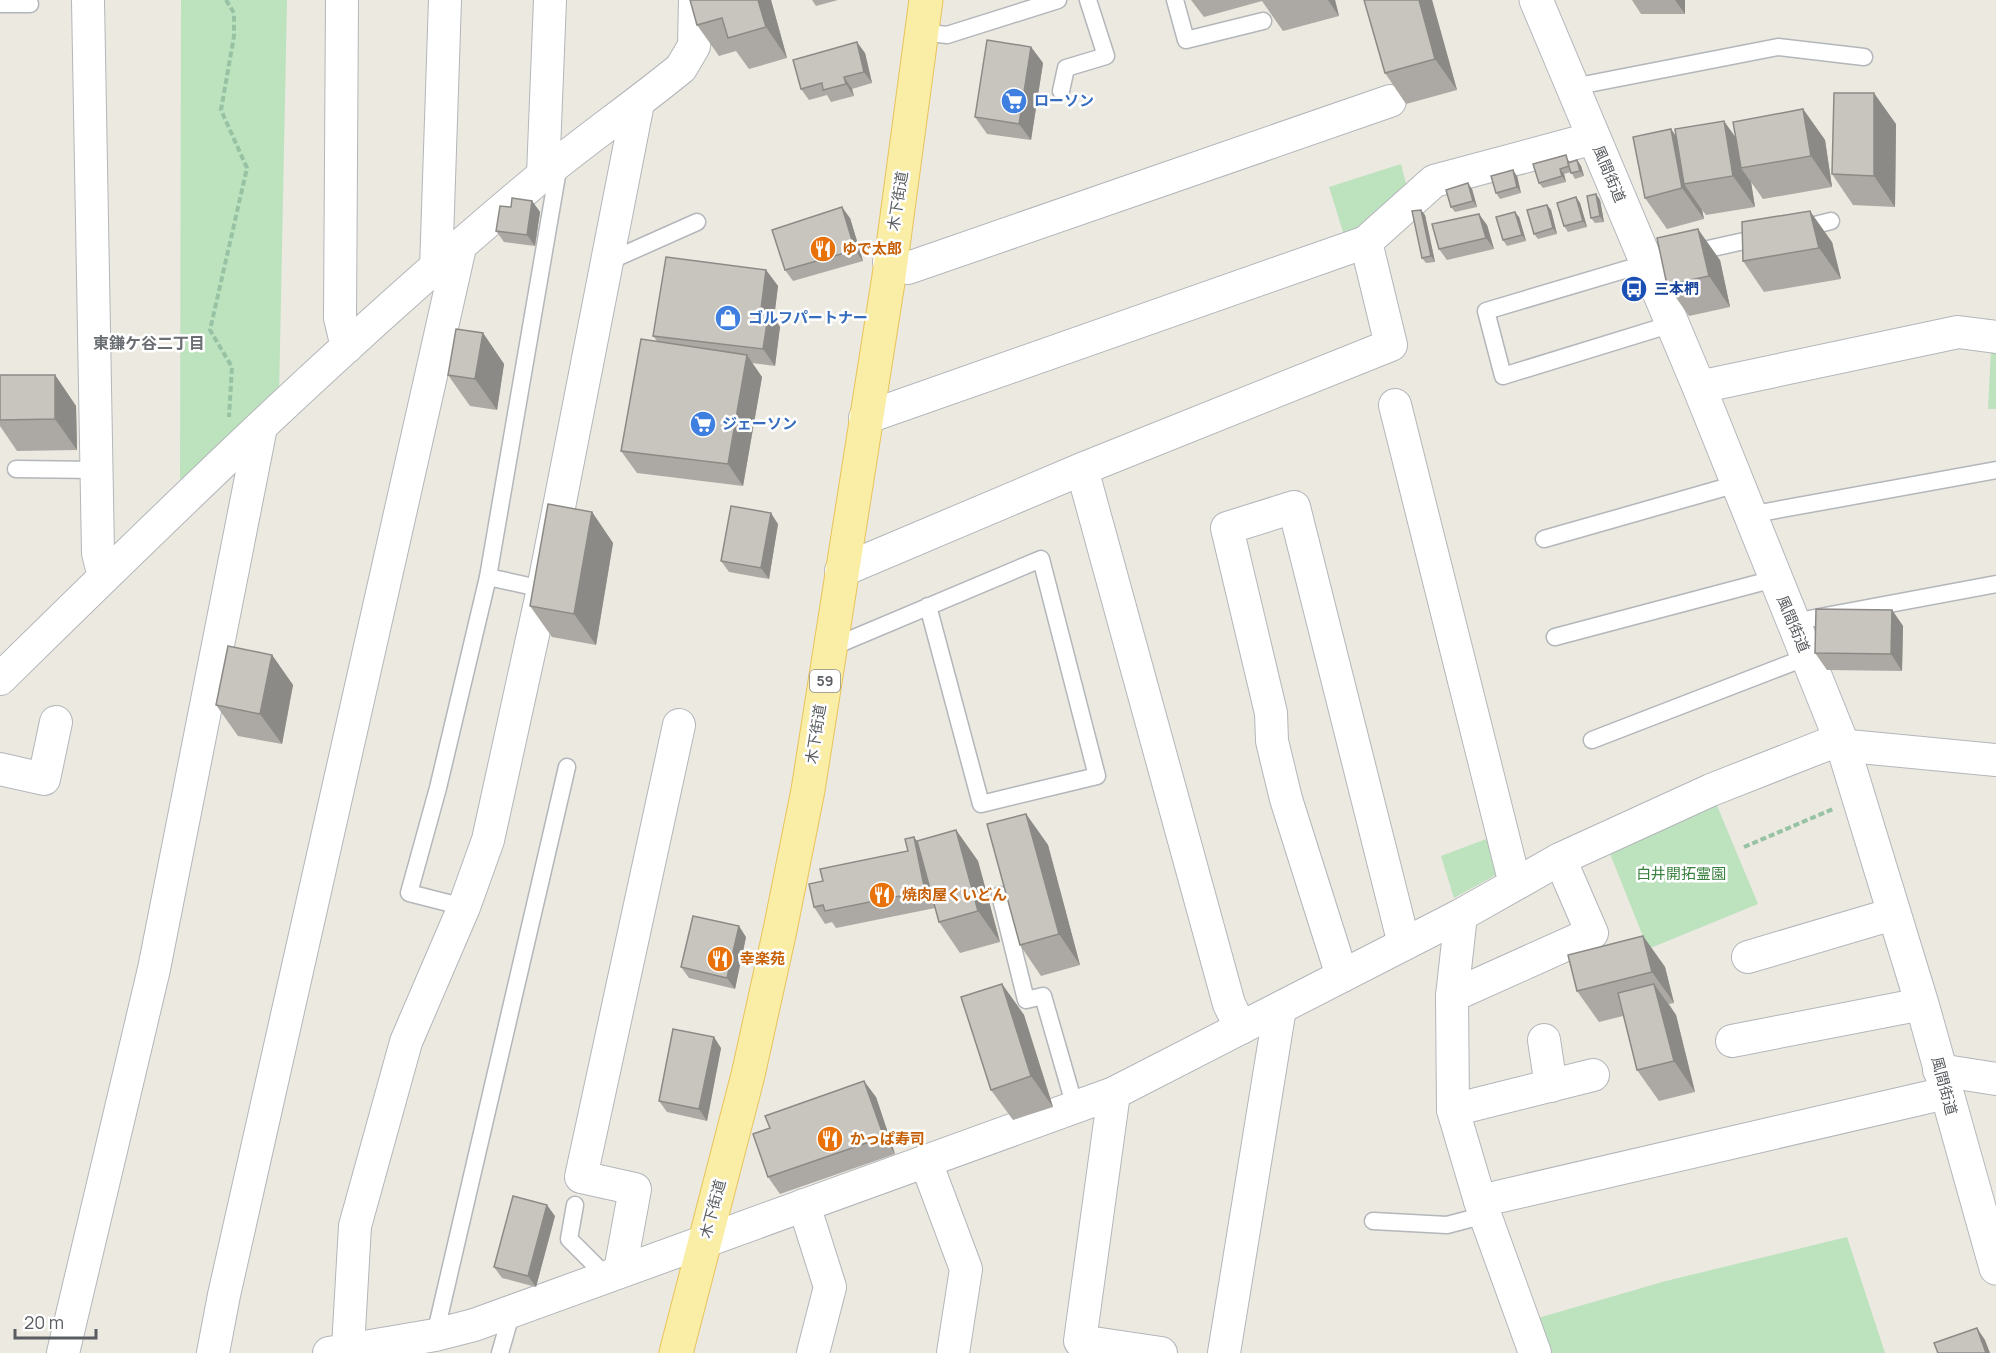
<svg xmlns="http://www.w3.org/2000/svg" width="1996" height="1353" viewBox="0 0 1996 1353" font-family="Manrope,'Noto Sans JP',sans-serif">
	<rect width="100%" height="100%" fill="#ebe9e0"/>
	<g fill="#bde2be">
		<polygon points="181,0 287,0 279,396 180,484"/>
		<polygon points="1401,164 1407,188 1354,231 1344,235 1329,187"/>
		<polygon points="1991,350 1996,351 1996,409 1988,409"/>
		<polygon points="1713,796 1758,904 1648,949 1607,846"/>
		<polygon points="1489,838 1501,872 1454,898 1441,856"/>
		<polygon points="1847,1237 1885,1353 1543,1353 1531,1320 1666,1281"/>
	</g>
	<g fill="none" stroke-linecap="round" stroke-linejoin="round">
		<defs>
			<g id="lane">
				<polyline points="1175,0 1186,40 1263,21"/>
				<polyline points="0,4 30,4"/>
				<polyline points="921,32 947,35 1058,0"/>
				<polyline points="1573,87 1778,47 1864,57"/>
				<polyline points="1061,91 1066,68 1106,56 1088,0"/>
				<polyline points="1799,229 1831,221"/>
				<polyline points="1690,253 1762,237"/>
				<polyline points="1651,262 1486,311 1503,376 1672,324"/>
				<polyline points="605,263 697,222"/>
				<polyline points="16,469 97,470"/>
				<polyline points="1749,515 1996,470"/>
				<polyline points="1544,539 1737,484"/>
				<polyline points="488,577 543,589"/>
				<polyline points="1793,622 1996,584"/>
				<polyline points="1555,637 1774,579"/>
				<polyline points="830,648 1041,559 1097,776 981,804 928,606"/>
				<polyline points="1592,740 1807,657"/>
				<polyline points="1000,895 1026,1000 1043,996 1075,1107"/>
				<polyline points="464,907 409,893 438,788 488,577 559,164"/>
				<polyline points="575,1205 569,1239 606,1276"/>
				<polyline points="1373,1221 1447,1225 1485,1215"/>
				<polyline points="435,1335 567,767"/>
				<polyline points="500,1353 512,1311"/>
			</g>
			<g id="street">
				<polyline points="88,0 98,553 104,577"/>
				<polyline points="342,0 340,318 347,347"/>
				<polyline points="543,175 550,0"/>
				<polyline points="889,262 908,268 1390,101"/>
				<polyline points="436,269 445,0"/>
				<polyline points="1699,387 1958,332 1996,337"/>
				<polyline points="1395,405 1515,884"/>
				<polyline points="865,418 1366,242 1434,181 1594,138"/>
				<polyline points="1082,469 1229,1004 1241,1028"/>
				<polyline points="841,571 1082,469 1391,345 1366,242"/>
				<path d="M0,679C176,506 353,333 543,175C588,138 636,105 681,68L694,46L695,0"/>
				<polyline points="0,769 44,779 56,722"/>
				<polyline points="1461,915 1452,996 1453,1110 1480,1201 1535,1353"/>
				<polyline points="1748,957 1893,914"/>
				<polyline points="1342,976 1286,799 1272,741 1271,713 1227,528 1294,507 1404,944"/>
				<polyline points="1452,996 1592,933 1560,859"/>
				<polyline points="1544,1040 1551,1086"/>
				<polyline points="1732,1041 1922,1004"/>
				<polyline points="1939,1070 1996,1079"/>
				<polyline points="1114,1093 1080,1341 1161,1353"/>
				<polyline points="1453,1110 1593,1075"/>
				<polyline points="926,1162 966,1269 953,1353"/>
				<polyline points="1480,1201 1946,1093"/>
				<polyline points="804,1205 830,1287 813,1353"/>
				<polyline points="620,1271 635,1189 581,1177 679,725"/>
				<polyline points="348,1348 355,1226 406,1042 464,907 488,840 543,589 638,103"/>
				<polyline points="63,1353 154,969 261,427"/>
				<polyline points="213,1353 224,1295 460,247"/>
				<polyline points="329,1353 435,1335 474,1325 1114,1093 1461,915 1560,859 1711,790 1828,744 1996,760"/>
				<polyline points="1224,1353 1280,1008"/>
			</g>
			<polyline id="secondary" points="1536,0 1699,387 1842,743 1922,1004 1996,1268"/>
			<polyline id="primary" points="676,1353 748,1075 780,930 808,790 889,276 926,0"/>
		</defs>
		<use href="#lane" stroke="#b3b6ba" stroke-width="19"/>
		<use href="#street" stroke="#b3b6ba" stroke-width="34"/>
		<use href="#secondary" stroke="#b4b7bc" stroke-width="35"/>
		<use href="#primary" stroke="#e8c35b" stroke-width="35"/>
		<g stroke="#97c2a4" stroke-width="4" stroke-dasharray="6 3" stroke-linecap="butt">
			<polyline points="226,0 234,13 234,36 221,110 247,168 210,330 232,367 229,417"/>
			<polyline points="1744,847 1833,809"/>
		</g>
		<use href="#lane" stroke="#fff" stroke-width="16"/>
		<use href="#street" stroke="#fff" stroke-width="32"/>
		<use href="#secondary" stroke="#fff" stroke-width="33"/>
		<use href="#primary" stroke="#faeda6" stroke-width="33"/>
	</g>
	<g fill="#aca9a4">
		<polygon points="690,0 771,0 787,58 749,69 736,51 719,56 697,25"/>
		<polygon points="812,0 838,0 816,6"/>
		<polygon points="1191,0 1335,0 1339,16 1283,31 1262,1 1204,17"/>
		<polygon points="1432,0 1457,90 1406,104 1385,73"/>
		<polygon points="1632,0 1685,0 1685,14 1641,14"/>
		<polygon points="1031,47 1043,63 1031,140 987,134 975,117"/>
		<polygon points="865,53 872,83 852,89 854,96 831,102 827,95 809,100 801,89"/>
		<polygon points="1803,109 1825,140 1832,187 1763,199 1751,182 1755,207 1706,215 1702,210 1704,219 1667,229 1645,198 1676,136 1736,138"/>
		<polygon points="1896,124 1895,207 1853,205 1832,174"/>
		<polygon points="1569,160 1570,163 1577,160 1581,166 1584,176 1575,179 1571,172 1564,174 1566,182 1543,188 1539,183"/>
		<polygon points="1517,176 1521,193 1500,199 1496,193"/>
		<polygon points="1472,189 1477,207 1455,212 1451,207"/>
		<polygon points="1596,194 1600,200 1604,222 1595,223 1591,218"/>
		<polygon points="1576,197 1580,203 1587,227 1568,232 1564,226"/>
		<polygon points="532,201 540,212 535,246 504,242 496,231 511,207"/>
		<polygon points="1547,205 1551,210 1557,234 1538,239 1534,234"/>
		<polygon points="1425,215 1435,262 1426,263 1422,258"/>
		<polygon points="1519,217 1526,241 1507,246 1503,240"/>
		<polygon points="850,218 863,261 793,281 785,270"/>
		<polygon points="1487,225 1494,249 1447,260 1439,249"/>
		<polygon points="1832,242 1841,279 1764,292 1743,261"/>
		<polygon points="1720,260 1730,307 1689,316 1667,285"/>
		<polygon points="766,270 778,286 774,318 780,327 775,366 752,363 762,377 743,486 637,473 621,451 657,341 653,336"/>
		<polygon points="483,333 504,364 497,410 470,406 448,375"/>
		<polygon points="0,375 55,375 76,406 77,450 17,451 0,426"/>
		<polygon points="592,512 613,543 596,645 552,637 530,606"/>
		<polygon points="778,524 769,579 729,572 721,561"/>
		<polygon points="1892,610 1903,626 1902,671 1827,670 1815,653"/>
		<polygon points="272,655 293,685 282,744 238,736 216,705"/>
		<polygon points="1026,814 1048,845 1080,965 1041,976 1020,945"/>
		<polygon points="956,830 978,861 1000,942 960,953 939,922 935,908 836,928 832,922 825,924 814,907 823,881 908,851 917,842"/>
		<polygon points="1643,936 1665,967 1674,1003 1669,1004 1676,1015 1695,1092 1659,1101 1637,1070 1623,1016 1599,1022 1577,991"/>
		<polygon points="746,937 735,989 689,978 681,967"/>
		<polygon points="1002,984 1024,1015 1053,1107 1013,1120 991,1090"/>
		<polygon points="721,1048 707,1121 667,1112 659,1101"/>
		<polygon points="876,1097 895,1154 780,1194 768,1177"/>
		<polygon points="555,1216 536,1287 502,1278 494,1267"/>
	</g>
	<g fill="#8c8a86">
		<polygon points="758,0 771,0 787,58 766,27"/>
		<polygon points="1328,0 1335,0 1339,16"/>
		<polygon points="1419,0 1432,0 1457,90 1435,59"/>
		<polygon points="1675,0 1685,0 1685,14"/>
		<polygon points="857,42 865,53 872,83 864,72"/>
		<polygon points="1031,47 1043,63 1031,140 1019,124"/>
		<polygon points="844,77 852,89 854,96 846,84"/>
		<polygon points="1874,93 1896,124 1895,207 1874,176"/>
		<polygon points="1803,109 1825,140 1832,187 1811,156"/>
		<polygon points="1724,121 1746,152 1741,168 1751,182 1755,207 1733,176"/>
		<polygon points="1671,129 1693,160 1684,184 1702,210 1704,219 1682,188"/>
		<polygon points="1577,160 1581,166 1584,176 1580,171"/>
		<polygon points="1560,169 1564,174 1566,182 1562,176"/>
		<polygon points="1513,170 1517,176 1521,193 1517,187"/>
		<polygon points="1468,183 1472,189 1477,207 1473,201"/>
		<polygon points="1596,194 1600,200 1604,222 1600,216"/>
		<polygon points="1576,197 1580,203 1587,227 1583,221"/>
		<polygon points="532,201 540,212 535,246 527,235"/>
		<polygon points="1547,205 1551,210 1557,234 1553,228"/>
		<polygon points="842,207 850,218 863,261 855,250"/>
		<polygon points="1421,210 1425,215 1435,262 1431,256"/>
		<polygon points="1810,211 1832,242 1841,279 1819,248"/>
		<polygon points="1515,212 1519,217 1526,241 1522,235"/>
		<polygon points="1479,214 1487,225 1494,249 1486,238"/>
		<polygon points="1698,229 1720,260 1730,307 1709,276"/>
		<polygon points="766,270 778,286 774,318 780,327 775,366 763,349 761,309"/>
		<polygon points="483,333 504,364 497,410 475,379"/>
		<polygon points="747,355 762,377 743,486 728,464"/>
		<polygon points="55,375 76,406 77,450 55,419"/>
		<polygon points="592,512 613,543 596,645 574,614"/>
		<polygon points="771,513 778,524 769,579 761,568"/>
		<polygon points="1892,610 1903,626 1902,671 1891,654"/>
		<polygon points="272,655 293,685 282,744 260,714"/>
		<polygon points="1026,814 1048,845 1080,965 1059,934"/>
		<polygon points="956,830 978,861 1000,942 978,911"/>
		<polygon points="914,837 926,854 937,907 925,891"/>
		<polygon points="739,926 746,937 735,989 727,978"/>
		<polygon points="1643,936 1665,967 1674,1003 1652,972"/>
		<polygon points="1002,984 1024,1015 1053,1107 1031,1076"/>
		<polygon points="1654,984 1676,1015 1695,1092 1674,1061"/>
		<polygon points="714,1037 721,1048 707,1121 699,1109"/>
		<polygon points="864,1081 876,1097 895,1154 884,1137"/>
		<polygon points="547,1205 555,1216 536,1287 528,1276"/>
		<polygon points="1977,1328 1985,1340 1990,1353 1986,1353"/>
	</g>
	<g fill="#c8c5bf" stroke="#8c8a86" stroke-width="1.5">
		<polygon points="690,0 758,0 766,27 728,38 722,18 697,25"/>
		<polygon points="1364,0 1419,0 1435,59 1385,73"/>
		<polygon points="987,40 1031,47 1019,124 975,117"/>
		<polygon points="857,42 864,72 844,77 846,84 823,90 822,83 801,89 793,60"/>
		<polygon points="1834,93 1874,93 1874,176 1832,174"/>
		<polygon points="1803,109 1811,156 1741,168 1733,122"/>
		<polygon points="1724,121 1733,176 1684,184 1675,129"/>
		<polygon points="1671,129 1682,188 1645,198 1633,137"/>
		<polygon points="1566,155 1569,166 1560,169 1562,176 1539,183 1533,164"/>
		<polygon points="1577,160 1580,171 1571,173 1568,163"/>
		<polygon points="1513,170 1517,187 1496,193 1491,176"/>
		<polygon points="1468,183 1473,201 1451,207 1446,190"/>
		<polygon points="1596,194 1600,216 1591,218 1587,196"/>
		<polygon points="1576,197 1583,221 1564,226 1557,203"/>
		<polygon points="512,198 532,201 527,235 496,231 500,206 511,207"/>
		<polygon points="1547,205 1553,228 1534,234 1527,210"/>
		<polygon points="842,207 855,250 785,270 772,230"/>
		<polygon points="1421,210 1431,256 1422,258 1412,211"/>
		<polygon points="1810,211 1819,248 1743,261 1742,222"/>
		<polygon points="1515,212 1522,235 1503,240 1496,217"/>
		<polygon points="1479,214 1486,238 1439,249 1432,224"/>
		<polygon points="1698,229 1709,276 1667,285 1657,238"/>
		<polygon points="666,257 766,270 761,309 769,310 763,349 653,336"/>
		<polygon points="456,329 483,333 475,379 448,375"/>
		<polygon points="641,339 747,355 728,464 621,451"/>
		<polygon points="0,375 55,375 55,419 0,420"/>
		<polygon points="548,504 592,512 574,614 530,606"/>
		<polygon points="731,506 771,513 761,568 721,561"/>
		<polygon points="1816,609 1892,610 1891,654 1815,653"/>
		<polygon points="228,646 272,655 260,714 216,705"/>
		<polygon points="1026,814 1059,934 1020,945 987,824"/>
		<polygon points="956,830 978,911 939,922 917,841"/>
		<polygon points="914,837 925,891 825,911 823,905 814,907 809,884 823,881 820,869 908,851 905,839"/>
		<polygon points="693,916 739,926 727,978 681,967"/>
		<polygon points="1643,936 1652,972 1577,991 1568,955"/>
		<polygon points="1002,984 1031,1076 991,1090 961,997"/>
		<polygon points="1654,984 1674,1061 1637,1070 1618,993"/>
		<polygon points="673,1029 714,1037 699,1109 659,1101"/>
		<polygon points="864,1081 884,1137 768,1177 753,1134 770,1128 765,1116"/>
		<polygon points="513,1196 547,1205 528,1276 494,1267"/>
		<polygon points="1977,1328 1986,1353 1938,1353 1934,1343"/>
	</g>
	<defs>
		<symbol id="supermarket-disc" viewBox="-11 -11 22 22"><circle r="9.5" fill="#3f7fe0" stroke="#fff"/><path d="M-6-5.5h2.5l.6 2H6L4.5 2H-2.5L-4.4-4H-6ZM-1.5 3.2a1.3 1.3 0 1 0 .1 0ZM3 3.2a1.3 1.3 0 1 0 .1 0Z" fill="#fff"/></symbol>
		<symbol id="restaurant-disc" viewBox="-11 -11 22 22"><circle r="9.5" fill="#e8710a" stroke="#fff"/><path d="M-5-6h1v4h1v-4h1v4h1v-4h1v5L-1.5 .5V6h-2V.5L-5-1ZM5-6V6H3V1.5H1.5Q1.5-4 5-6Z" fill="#fff"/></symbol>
		<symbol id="bus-disc" viewBox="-11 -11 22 22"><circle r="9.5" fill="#1a4fb4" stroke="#fff"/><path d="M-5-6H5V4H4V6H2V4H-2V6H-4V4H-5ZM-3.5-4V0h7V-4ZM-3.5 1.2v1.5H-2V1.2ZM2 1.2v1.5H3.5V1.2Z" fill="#fff"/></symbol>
		<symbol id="shop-disc" viewBox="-11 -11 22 22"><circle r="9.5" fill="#3f7fe0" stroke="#fff"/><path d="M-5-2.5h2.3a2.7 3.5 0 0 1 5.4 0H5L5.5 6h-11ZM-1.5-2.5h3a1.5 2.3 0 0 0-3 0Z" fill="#fff"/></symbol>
	</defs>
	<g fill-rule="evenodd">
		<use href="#supermarket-disc" x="999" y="86" width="30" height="30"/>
		<use href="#restaurant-disc" x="808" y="234" width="30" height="30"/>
		<use href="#bus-disc" x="1619" y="274" width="30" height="30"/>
		<use href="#shop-disc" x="713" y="303" width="30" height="30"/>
		<use href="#supermarket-disc" x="688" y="409" width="30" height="30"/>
		<use href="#restaurant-disc" x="867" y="880" width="30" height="30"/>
		<use href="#restaurant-disc" x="705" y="944" width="30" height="30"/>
		<use href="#restaurant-disc" x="815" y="1124" width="30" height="30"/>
	</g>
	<g text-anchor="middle" stroke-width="5" stroke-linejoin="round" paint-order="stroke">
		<rect fill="#fff" stroke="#8b8d90" stroke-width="1.5" x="810" y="670" width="30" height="22" rx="4.5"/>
		<g font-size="14" font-weight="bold" fill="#595c60">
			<text x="825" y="686">59</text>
		</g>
		<g font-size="15" font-weight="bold" fill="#366cbe" stroke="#fff" text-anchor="start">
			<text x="1034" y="106">ローソン</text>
			<text x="748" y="323">ゴルフパートナー</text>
			<text x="722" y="429">ジェーソン</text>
		</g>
		<g font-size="15" fill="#595c60" stroke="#fff">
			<text transform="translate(1609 174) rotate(67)" y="5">風間街道</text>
			<text transform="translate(898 201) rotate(-81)" y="5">木下街道</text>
			<text transform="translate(1793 624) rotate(67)" y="5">風間街道</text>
			<text transform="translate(816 734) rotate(-81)" y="5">木下街道</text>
			<text transform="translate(1944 1086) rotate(75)" y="5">風間街道</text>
			<text transform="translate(713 1209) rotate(-75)" y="5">木下街道</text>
		</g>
		<g font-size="15" font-weight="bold" fill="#c56008" stroke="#fff" text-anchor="start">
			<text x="842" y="254">ゆで太郎</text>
			<text x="902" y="900">焼肉屋くいどん</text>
			<text x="740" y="964">幸楽苑</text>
			<text x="850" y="1144">かっぱ寿司</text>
		</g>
		<g font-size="15" font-weight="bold" fill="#164399" stroke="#fff" text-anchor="start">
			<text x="1654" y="294">三本椚</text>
		</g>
		<g font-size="15" fill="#387f3d" stroke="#fff">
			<text x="1681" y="879">白井開拓霊園</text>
		</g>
		<g font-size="16" font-weight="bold" fill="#6a6e72" stroke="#fff">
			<text x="149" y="349">東鎌ケ谷二丁目</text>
		</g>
	</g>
	<path d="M15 1329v9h81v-9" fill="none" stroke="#595c60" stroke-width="3"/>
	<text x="24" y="1329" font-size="18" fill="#595c60" stroke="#ffffff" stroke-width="4.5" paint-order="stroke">20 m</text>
</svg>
